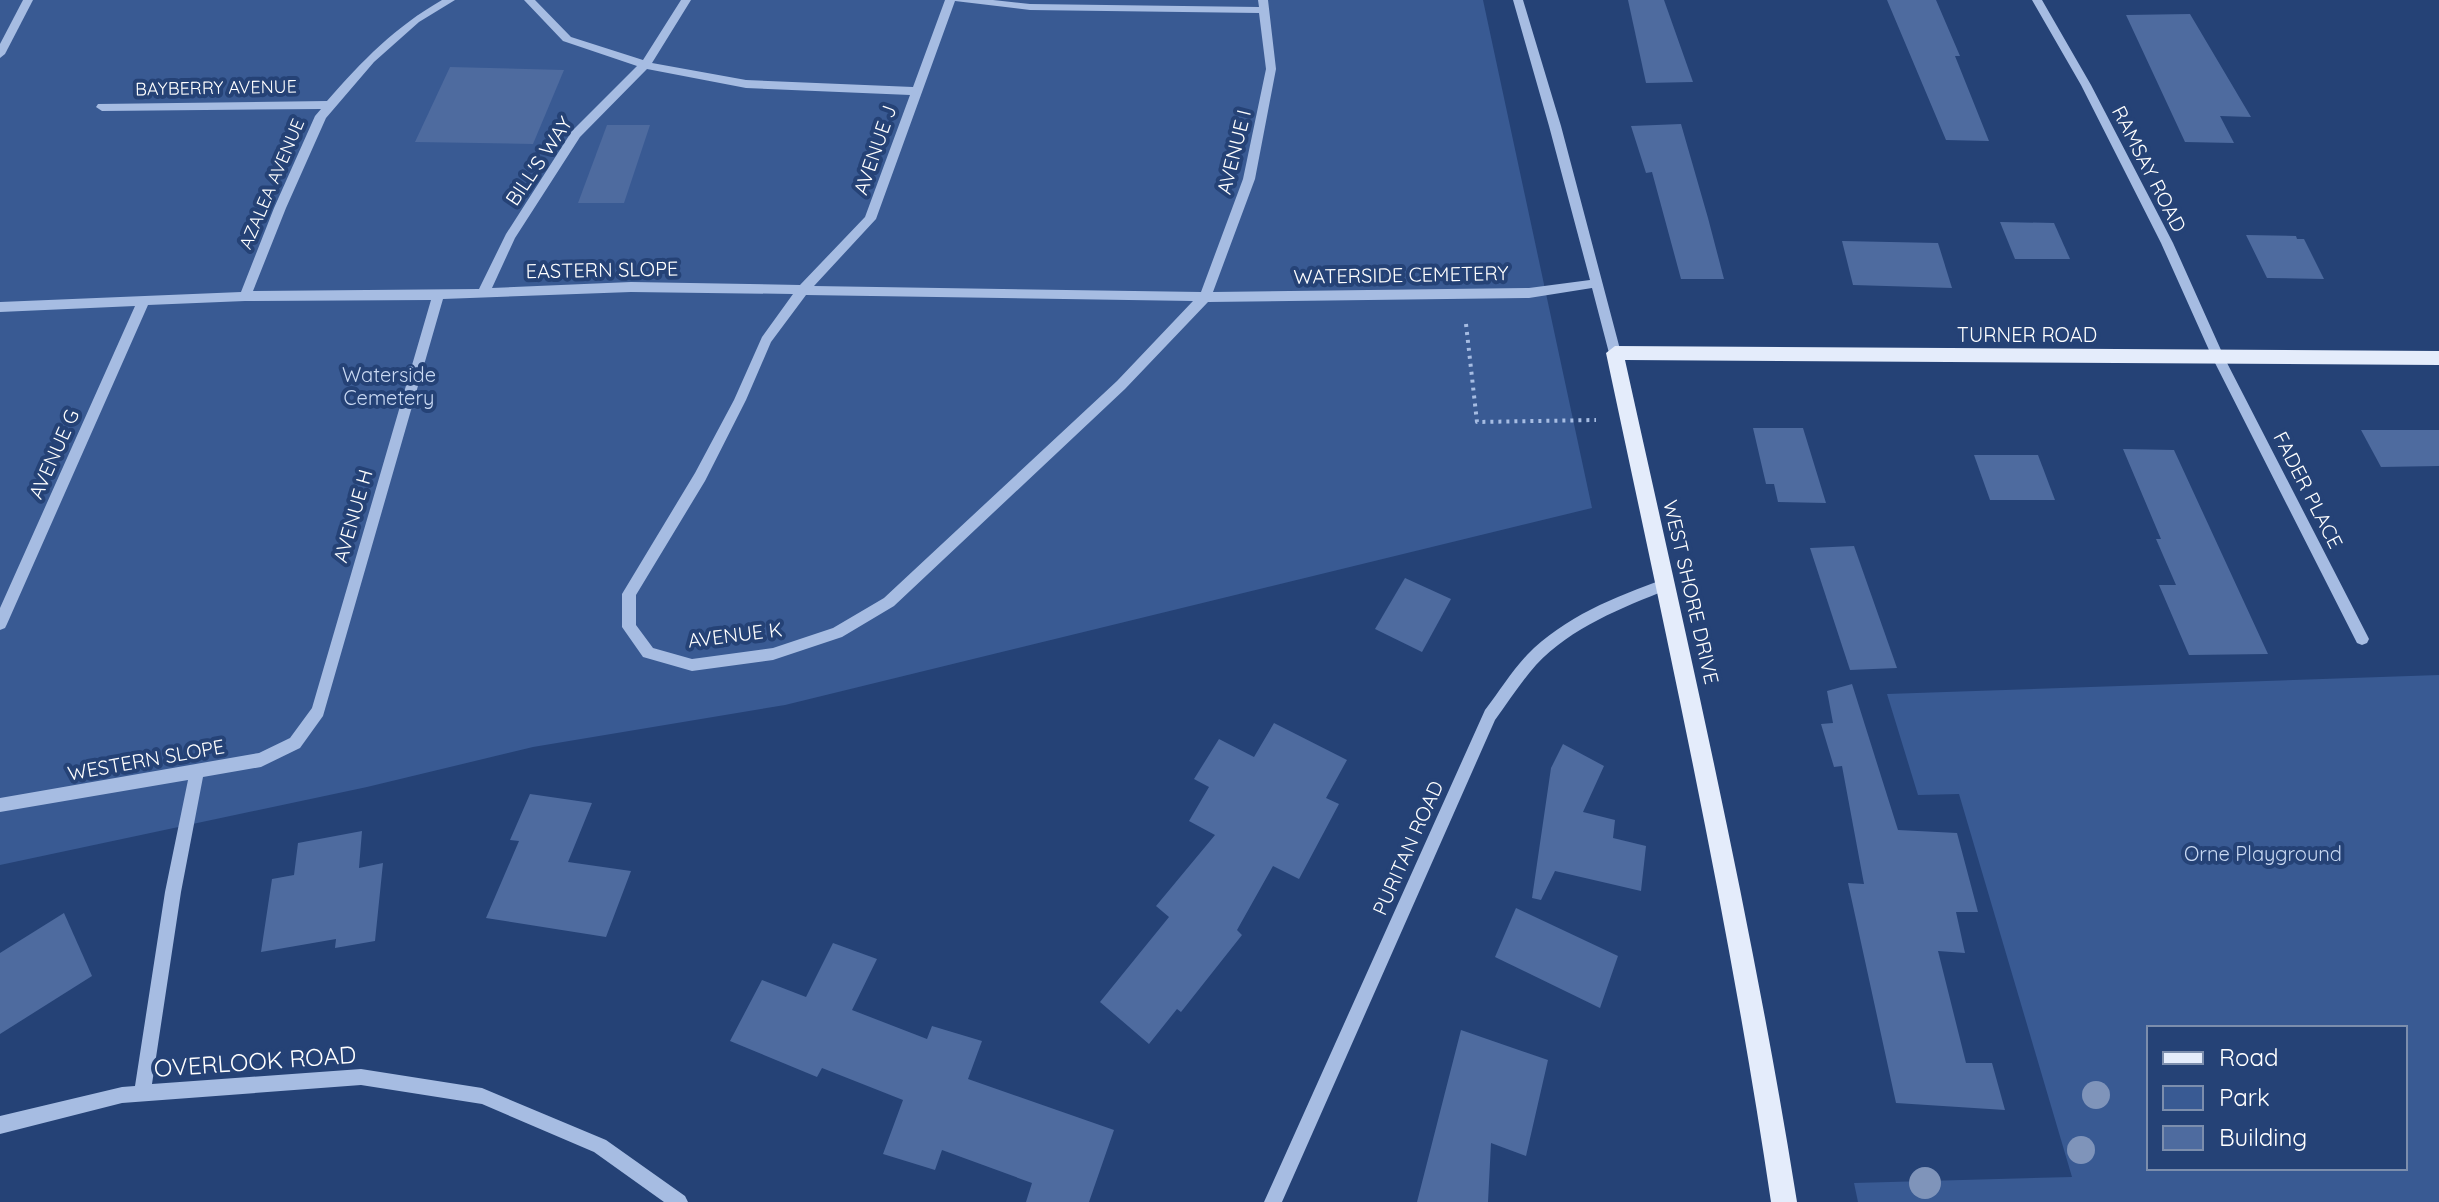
<svg xmlns="http://www.w3.org/2000/svg" width="2439" height="1202" viewBox="0 0 2439 1202" font-family="Quicksand,sans-serif">
	<rect width="100%" height="100%" fill="#254276"/>
	<g fill="#395a93" fill-rule="evenodd">
		<polygon points="0,0 1483,0 1592,508 785,705 533,747 367,787 0,865"/>
		<path d="M2439,675V1202H1858L1854,1183L2072,1177L1959,794L1918,795L1887,694ZM2149,1028H2405V1168H2149Z"/>
	</g>
	<g fill="#4e6b9f">
		<polygon points="1628,0 1664,0 1693,82 1646,83"/>
		<polygon points="1887,0 1936,0 1960,56 1955,56 1989,141 1946,140"/>
		<polygon points="2190,14 2251,117 2220,116 2234,143 2185,142 2126,15"/>
		<polygon points="450,67 564,70 533,144 415,142"/>
		<polygon points="1681,124 1708,218 1724,279 1681,279 1652,172 1646,173 1631,126"/>
		<polygon points="607,125 650,125 624,203 578,203"/>
		<polygon points="2000,222 2054,223 2070,259 2015,259"/>
		<polygon points="2246,235 2296,236 2297,239 2304,239 2324,279 2267,278"/>
		<polygon points="1842,241 1938,243 1952,288 1853,285"/>
		<polygon points="1753,428 1803,428 1826,503 1778,502 1774,484 1766,484"/>
		<polygon points="2361,430 2439,430 2439,466 2381,467"/>
		<polygon points="2123,449 2174,450 2268,654 2189,655 2159,585 2176,585 2156,539 2161,539"/>
		<polygon points="1974,455 2038,455 2055,500 1990,500"/>
		<polygon points="1854,546 1897,668 1850,670 1810,548"/>
		<polygon points="1405,578 1451,599 1422,652 1375,629"/>
		<polygon points="1852,684 1898,830 1957,833 1978,912 1956,912 1965,953 1938,951 1966,1063 1992,1063 2005,1110 1896,1103 1848,883 1864,884 1842,766 1834,767 1821,724 1833,723 1827,691"/>
		<polygon points="1274,723 1347,760 1326,798 1339,804 1299,879 1273,866 1237,930 1242,935 1181,1012 1177,1009 1149,1044 1100,1002 1169,917 1156,906 1215,835 1189,821 1209,787 1194,779 1219,739 1254,757"/>
		<polygon points="1563,744 1604,766 1583,812 1615,820 1613,838 1646,846 1641,891 1555,871 1541,900 1532,898 1551,768"/>
		<polygon points="530,794 592,803 568,862 631,871 606,937 486,918 519,841 510,840"/>
		<polygon points="362,831 359,868 383,863 375,941 335,948 336,939 261,952 272,879 294,875 298,843"/>
		<polygon points="1516,908 1618,956 1600,1008 1495,957"/>
		<polygon points="64,913 92,976 0,1034 0,953"/>
		<polygon points="833,943 877,959 852,1010 927,1039 932,1026 982,1041 968,1079 1114,1130 1089,1202 1026,1202 1032,1183 942,1150 935,1170 883,1154 903,1100 822,1068 817,1077 730,1041 762,980 806,997"/>
		<polygon points="1461,1030 1548,1060 1526,1156 1491,1143 1488,1202 1417,1202"/>
	</g>
	<g fill="none" stroke-linecap="round" stroke-linejoin="round">
		<polyline stroke="#a6bce2" stroke-width="4" stroke-dasharray="3 5" stroke-linecap="butt" points="1466,324 1477,422 1596,420"/>
		<g fill="#a6bce2" fill-rule="evenodd">
			<polygon points="23,0 33,0 5,54 0,58 0,44"/>
			<path d="M442,0H455L419,22L374,62L326,118L286,208L253,291L479,289L506,234L572,131L637,66L563,41L524,0H535L571,37L643,60L681,0H691L652,63L746,80L913,87L945,0H993L1030,4L1259,7L1258,0H1268L1276,69L1255,179L1213,292L1529,288L1590,280L1549,126L1513,0H1523L1561,126L1621,353L1615,358L1609,353L1592,288L1529,298L1208,302L1125,389L894,606L842,637L773,660L692,671L643,657L622,627V594L695,473L734,400L762,337L793,294L631,292L443,299L323,716L300,748L261,767L203,777L181,892L152,1084L361,1069L482,1088L606,1140L685,1196L688,1202H664L594,1152L482,1104L361,1085L122,1103L0,1134V1116L122,1087L135,1086L165,892L188,780L0,812V798L259,753L290,738L312,708L431,300L245,301L148,305L7,624L5,628L0,630V608L135,306L0,312V302L241,292L274,208L315,116L321,109L102,111L96,107L98,104L327,101C363,60 395,27 442,0ZM955,1L1030,10L1259,13L1266,69L1243,179L1201,292L814,286L876,219ZM647,69L746,88L910,95L865,217L800,285L631,282L492,288L515,238L580,137ZM806,295L1193,301L1117,381L884,598L833,628L773,648L692,659L653,648L636,625V595L705,481L746,400L771,342Z"/>
			<polygon points="2032,0 2042,0 2091,85 2173,243 2225,359 2367,635 2369,639 2367,643 2362,645 2357,643 2213,359 2161,243 2081,85"/>
			<path d="M1664,579L1669,581L1671,585L1669,589C1621,608 1572,627 1536,665C1521,682 1509,701 1495,720L1282,1202H1264L1485,710C1499,692 1511,672 1527,655C1564,617 1615,597 1664,579Z"/>
		</g>
		<path fill="#e4ecfb" fill-rule="evenodd" d="M1615,346L2439,351V365L1625,360C1687,640 1752,919 1797,1202H1771C1729,917 1666,635 1606,353Z"/>
	</g>
	<g fill="#7f94ba">
		<circle cx="2096" cy="1095" r="14"/>
		<circle cx="2081" cy="1150" r="14"/>
		<circle cx="1925" cy="1183" r="16"/>
	</g>
	<g text-anchor="middle" stroke-width="8" stroke-linejoin="round" paint-order="stroke">
		<g font-size="18" fill="#fff" stroke="#254276">
			<text transform="translate(216 88) rotate(-1)" y="6">BAYBERRY AVENUE</text>
			<text transform="translate(272 184) rotate(-67)" y="6">AZALEA AVENUE</text>
		</g>
		<g font-size="20" fill="#fff" stroke="#254276">
			<text transform="translate(875 150) rotate(-71)" y="7">AVENUE J</text>
			<text transform="translate(1234 152) rotate(-76)" y="7">AVENUE I</text>
			<text transform="translate(539 161) rotate(-56)" y="7">BILL'S WAY</text>
			<text transform="translate(2149 169) rotate(63)" y="7">RAMSAY ROAD</text>
			<text transform="translate(602 270) rotate(-1)" y="7">EASTERN SLOPE</text>
			<text transform="translate(1401 275) rotate(-1)" y="7">WATERSIDE CEMETERY</text>
			<text x="2027" y="342">TURNER ROAD</text>
			<text transform="translate(54 454) rotate(-66)" y="7">AVENUE G</text>
			<text transform="translate(2308 490) rotate(63)" y="7">FADER PLACE</text>
			<text transform="translate(353 516) rotate(-74)" y="7">AVENUE H</text>
			<text transform="translate(1691 592) rotate(77)" y="7">WEST SHORE DRIVE</text>
			<text transform="translate(735 635) rotate(-7)" y="7">AVENUE K</text>
			<text transform="translate(146 760) rotate(-10)" y="7">WESTERN SLOPE</text>
			<text transform="translate(1408 848) rotate(-66)" y="7">PURITAN ROAD</text>
		</g>
		<g font-size="20" fill="#c8d8f2" stroke="#254276">
			<text x="389" y="382">Waterside<tspan x="389" dy="23">Cemetery</tspan></text>
			<text x="2263" y="861">Orne Playground</text>
		</g>
		<g font-size="24" fill="#fff" stroke="#254276">
			<text transform="translate(255 1062) rotate(-4)" y="8">OVERLOOK ROAD</text>
		</g>
	</g>
	<rect x="2147" y="1026" width="260" height="144" fill="#254276" stroke="#7c8ead" stroke-width="2"/>
	<rect x="2163" y="1052" width="40" height="12" fill="#e4ecfb" stroke="#7c8ead" stroke-width="2"/>
	<text x="2219" y="1066" font-size="24" fill="#ffffff">Road</text>
	<rect x="2163" y="1086" width="40" height="24" fill="#395a93" stroke="#7c8ead" stroke-width="2"/>
	<text x="2219" y="1106" font-size="24" fill="#ffffff">Park</text>
	<rect x="2163" y="1126" width="40" height="24" fill="#4e6b9f" stroke="#7c8ead" stroke-width="2"/>
	<text x="2219" y="1146" font-size="24" fill="#ffffff">Building</text>
</svg>
